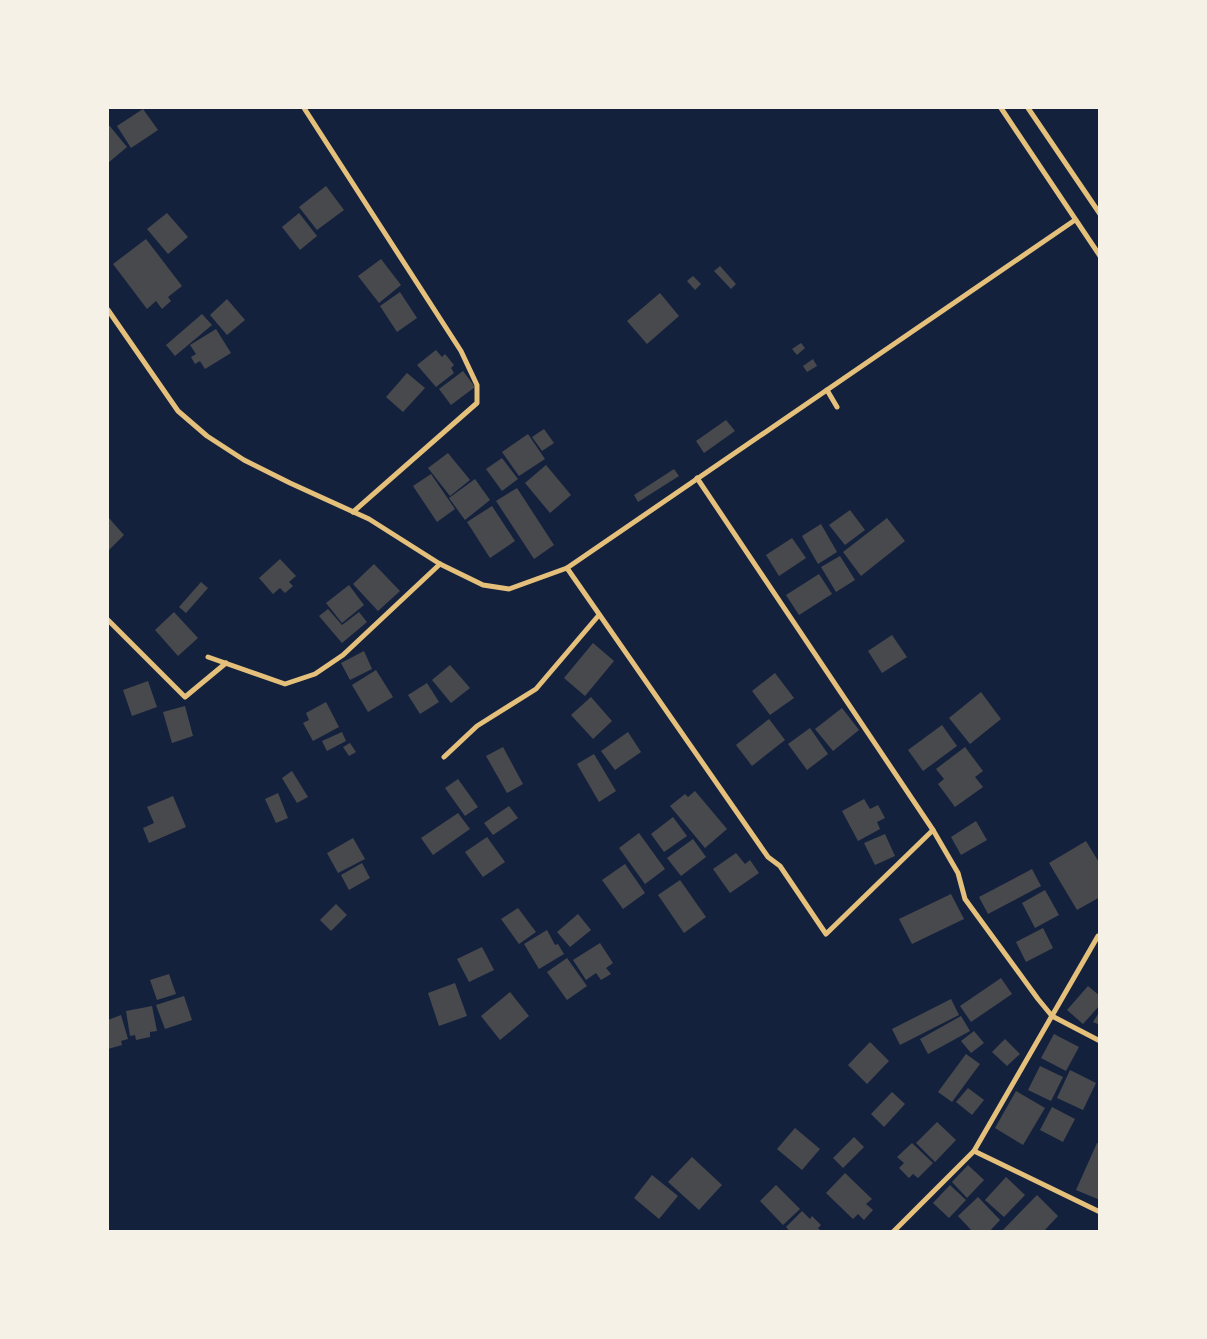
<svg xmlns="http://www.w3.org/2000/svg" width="1207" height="1339" viewBox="0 0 1207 1339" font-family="'PT Sans Narrow',sans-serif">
	<rect width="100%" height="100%" fill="#14213d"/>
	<g fill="#48494c">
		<polygon points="143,109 158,130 131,148 117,126"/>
		<polygon points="108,124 127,147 108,163"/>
		<polygon points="326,186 344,210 317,230 299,207"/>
		<polygon points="167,213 188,237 168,254 147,229"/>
		<polygon points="299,213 317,236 300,250 282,227"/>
		<polygon points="146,239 182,286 168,297 171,301 162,309 156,301 147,309 113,264"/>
		<polygon points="381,259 401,285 379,303 358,276"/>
		<polygon points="720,266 736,284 731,289 714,271"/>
		<polygon points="693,276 701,284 695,290 687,281"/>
		<polygon points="400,292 417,318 397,332 380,306"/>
		<polygon points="660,293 679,316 647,344 627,321"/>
		<polygon points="227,299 245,320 227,335 210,315"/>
		<polygon points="202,314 212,325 175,356 166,345"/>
		<polygon points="216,329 231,353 205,369 200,361 195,364 191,357 196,354 190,345"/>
		<polygon points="801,343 805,348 797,355 792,349"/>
		<polygon points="436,350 442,357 445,354 454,365 451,368 454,373 436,387 417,365"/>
		<polygon points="813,359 817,366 807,372 803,366"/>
		<polygon points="463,371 475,387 451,405 439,389"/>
		<polygon points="407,373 425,388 403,412 386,397"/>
		<polygon points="726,420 735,431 704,453 696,441"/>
		<polygon points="544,429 554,443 542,451 532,437"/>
		<polygon points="528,434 545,459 519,476 502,452"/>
		<polygon points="448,453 470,480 450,496 428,468"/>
		<polygon points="502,458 518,479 502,491 486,469"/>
		<polygon points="546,465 571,495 550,513 525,483"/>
		<polygon points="674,469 679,476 638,502 634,495"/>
		<polygon points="431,474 455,509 437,522 413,486"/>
		<polygon points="475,479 490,500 465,520 449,498"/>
		<polygon points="517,488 554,545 534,559 496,501"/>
		<polygon points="492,506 515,541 490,558 467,522"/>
		<polygon points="850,510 865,530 845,545 829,525"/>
		<polygon points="108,517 124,535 108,551"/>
		<polygon points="887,518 905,541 861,576 843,552"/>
		<polygon points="821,524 837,552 818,564 802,536"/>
		<polygon points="792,538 806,558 779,576 766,555"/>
		<polygon points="840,556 855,580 836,592 821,567"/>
		<polygon points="280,559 296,576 289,582 293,586 285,593 280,588 273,594 259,578"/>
		<polygon points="374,564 400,591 378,611 353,584"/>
		<polygon points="819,574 832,594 799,615 786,595"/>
		<polygon points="201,582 208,588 186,613 179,607"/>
		<polygon points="349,585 364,605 342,623 326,603"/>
		<polygon points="328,609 342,625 359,612 367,622 342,643 319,616"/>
		<polygon points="174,612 198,638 178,656 155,630"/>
		<polygon points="892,635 907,657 882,673 868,651"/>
		<polygon points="593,643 614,661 585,696 564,678"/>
		<polygon points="364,651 372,669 350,680 341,663"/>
		<polygon points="450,665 470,688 451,703 432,680"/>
		<polygon points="376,670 393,697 368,712 352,685"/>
		<polygon points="775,673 794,698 770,715 752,691"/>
		<polygon points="148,681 157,707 132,716 123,690"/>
		<polygon points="427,683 439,702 420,714 408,695"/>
		<polygon points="981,692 1001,719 970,744 949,718"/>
		<polygon points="591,697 612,721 593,739 571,715"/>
		<polygon points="326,702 339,727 313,741 303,723 309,720 306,713"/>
		<polygon points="185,706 193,736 172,743 163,712"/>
		<polygon points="842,708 859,730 833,751 815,729"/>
		<polygon points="769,719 785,740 752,766 736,745"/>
		<polygon points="942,725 957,746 923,771 908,750"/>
		<polygon points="810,728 828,754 807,770 788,744"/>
		<polygon points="342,732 346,741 327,751 322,741"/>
		<polygon points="628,732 641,752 615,770 601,751"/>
		<polygon points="350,743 356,752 349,756 343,747"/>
		<polygon points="503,747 523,784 507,793 486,756"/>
		<polygon points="965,747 983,771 975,777 983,787 955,807 938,784 944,779 936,769"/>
		<polygon points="594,754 616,791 599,802 577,764"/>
		<polygon points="292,771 308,797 297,803 282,778"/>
		<polygon points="458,779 478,807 465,816 445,788"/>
		<polygon points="695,791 727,829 705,848 670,806 685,794 688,797"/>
		<polygon points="278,793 288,818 276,823 265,799"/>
		<polygon points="173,796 186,827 149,843 143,828 154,823 147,807"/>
		<polygon points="864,799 870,809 878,805 885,818 877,822 880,829 858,841 842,811"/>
		<polygon points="509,806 518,818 493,835 484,823"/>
		<polygon points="458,813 470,829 433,855 421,838"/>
		<polygon points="673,817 687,836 664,852 651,834"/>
		<polygon points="976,821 987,840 961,855 951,837"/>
		<polygon points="639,833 665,869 645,884 619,848"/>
		<polygon points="885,834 895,856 875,865 864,843"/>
		<polygon points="487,837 505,862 483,877 465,852"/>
		<polygon points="353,838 365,859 338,873 327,853"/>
		<polygon points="693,839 706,857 681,876 667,858"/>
		<polygon points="1086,841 1100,864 1100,897 1077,910 1049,863"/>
		<polygon points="736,853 745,864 750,860 759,873 730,893 713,869"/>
		<polygon points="362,863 370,878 349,890 341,875"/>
		<polygon points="625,864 645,893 623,909 602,880"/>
		<polygon points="1032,869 1041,886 988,914 979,897"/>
		<polygon points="680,880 706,917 684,933 658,895"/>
		<polygon points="1045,890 1059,915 1035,928 1022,903"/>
		<polygon points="951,894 964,919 912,944 899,919"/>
		<polygon points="336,904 347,915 331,931 320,920"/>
		<polygon points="518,908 536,932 519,944 501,919"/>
		<polygon points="578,914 591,930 570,947 557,932"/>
		<polygon points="1043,928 1053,948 1026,962 1016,942"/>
		<polygon points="547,930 555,945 558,944 564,954 539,969 524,944"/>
		<polygon points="600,943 613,963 606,968 611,974 601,980 596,973 586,980 573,960"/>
		<polygon points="482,947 494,970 469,982 457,959"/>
		<polygon points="567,958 587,986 567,1000 547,972"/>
		<polygon points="169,974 176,994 157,1000 150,980"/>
		<polygon points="1001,978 1012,994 971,1022 960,1006"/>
		<polygon points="455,983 467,1016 439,1026 428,993"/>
		<polygon points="1088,986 1100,996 1100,1005 1083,1024 1067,1010"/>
		<polygon points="510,992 529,1016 500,1040 481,1016"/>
		<polygon points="184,996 192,1020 165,1029 156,1005"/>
		<polygon points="951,999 959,1015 900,1045 892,1029"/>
		<polygon points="152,1006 157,1031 150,1032 150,1037 136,1040 135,1035 130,1036 126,1011"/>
		<polygon points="1100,1011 1100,1025 1093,1022"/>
		<polygon points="121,1015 128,1039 121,1041 122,1045 108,1049 108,1020"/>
		<polygon points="961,1016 970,1031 928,1054 920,1039"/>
		<polygon points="974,1031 984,1043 971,1053 961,1041"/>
		<polygon points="1054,1034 1079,1047 1066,1071 1041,1058"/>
		<polygon points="1005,1039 1020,1054 1007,1066 992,1052"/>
		<polygon points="870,1042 889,1061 867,1084 848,1065"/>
		<polygon points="966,1054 980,1064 952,1102 938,1092"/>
		<polygon points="1040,1066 1063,1077 1051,1101 1028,1090"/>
		<polygon points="1070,1070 1096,1083 1083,1110 1057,1098"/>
		<polygon points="968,1088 984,1100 972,1115 956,1102"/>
		<polygon points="1016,1091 1045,1108 1023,1145 995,1128"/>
		<polygon points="892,1092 905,1104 884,1127 871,1114"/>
		<polygon points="1052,1107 1075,1119 1063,1142 1040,1130"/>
		<polygon points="937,1122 956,1140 935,1162 916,1143"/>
		<polygon points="795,1128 820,1149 802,1170 777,1149"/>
		<polygon points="854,1137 864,1147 843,1168 833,1158"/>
		<polygon points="912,1143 933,1163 918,1178 913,1174 909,1178 899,1168 904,1163 897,1157"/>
		<polygon points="1097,1143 1100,1144 1100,1200 1076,1190"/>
		<polygon points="692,1157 722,1185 699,1210 668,1182"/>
		<polygon points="968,1165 984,1180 967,1198 952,1182"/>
		<polygon points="845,1173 872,1199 866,1204 873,1210 864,1220 858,1214 853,1219 826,1193"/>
		<polygon points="652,1175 678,1196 659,1219 634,1198"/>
		<polygon points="1006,1177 1025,1195 1004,1217 985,1200"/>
		<polygon points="776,1185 800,1209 783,1225 760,1201"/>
		<polygon points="950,1185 966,1200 949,1218 933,1203"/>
		<polygon points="1037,1195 1058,1216 1043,1232 1001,1232"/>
		<polygon points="978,1197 1000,1220 989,1232 973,1232 958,1216"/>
		<polygon points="802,1211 810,1219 812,1216 821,1225 818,1228 822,1232 790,1232 786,1227"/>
	</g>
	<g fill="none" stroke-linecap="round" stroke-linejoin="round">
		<g stroke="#e5c07b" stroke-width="5">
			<polyline points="304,108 461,351 477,385 477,403 353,512"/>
			<polyline points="1001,108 1100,256"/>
			<polyline points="1028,108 1100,214"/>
			<polyline points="108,310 178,411 207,436 244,460 290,483 369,519 440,564 483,585 509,589 567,568 1075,220"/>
			<polyline points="827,390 837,407"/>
			<polyline points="697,478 933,830 958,873 965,899 1038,999 1052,1016 1100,1041"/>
			<polyline points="567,568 768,857 780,866 826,934 933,830"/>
			<polyline points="108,620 185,697 226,663"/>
			<polyline points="208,657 285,684 315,674 343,655 440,564"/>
			<polyline points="444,757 477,726 536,689 599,615"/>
			<polyline points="974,1151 1100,1212"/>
			<polyline points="893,1232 974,1151 1098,936"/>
		</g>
	</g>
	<rect width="1207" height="1339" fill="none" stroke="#f6f1e7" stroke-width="218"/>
</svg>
